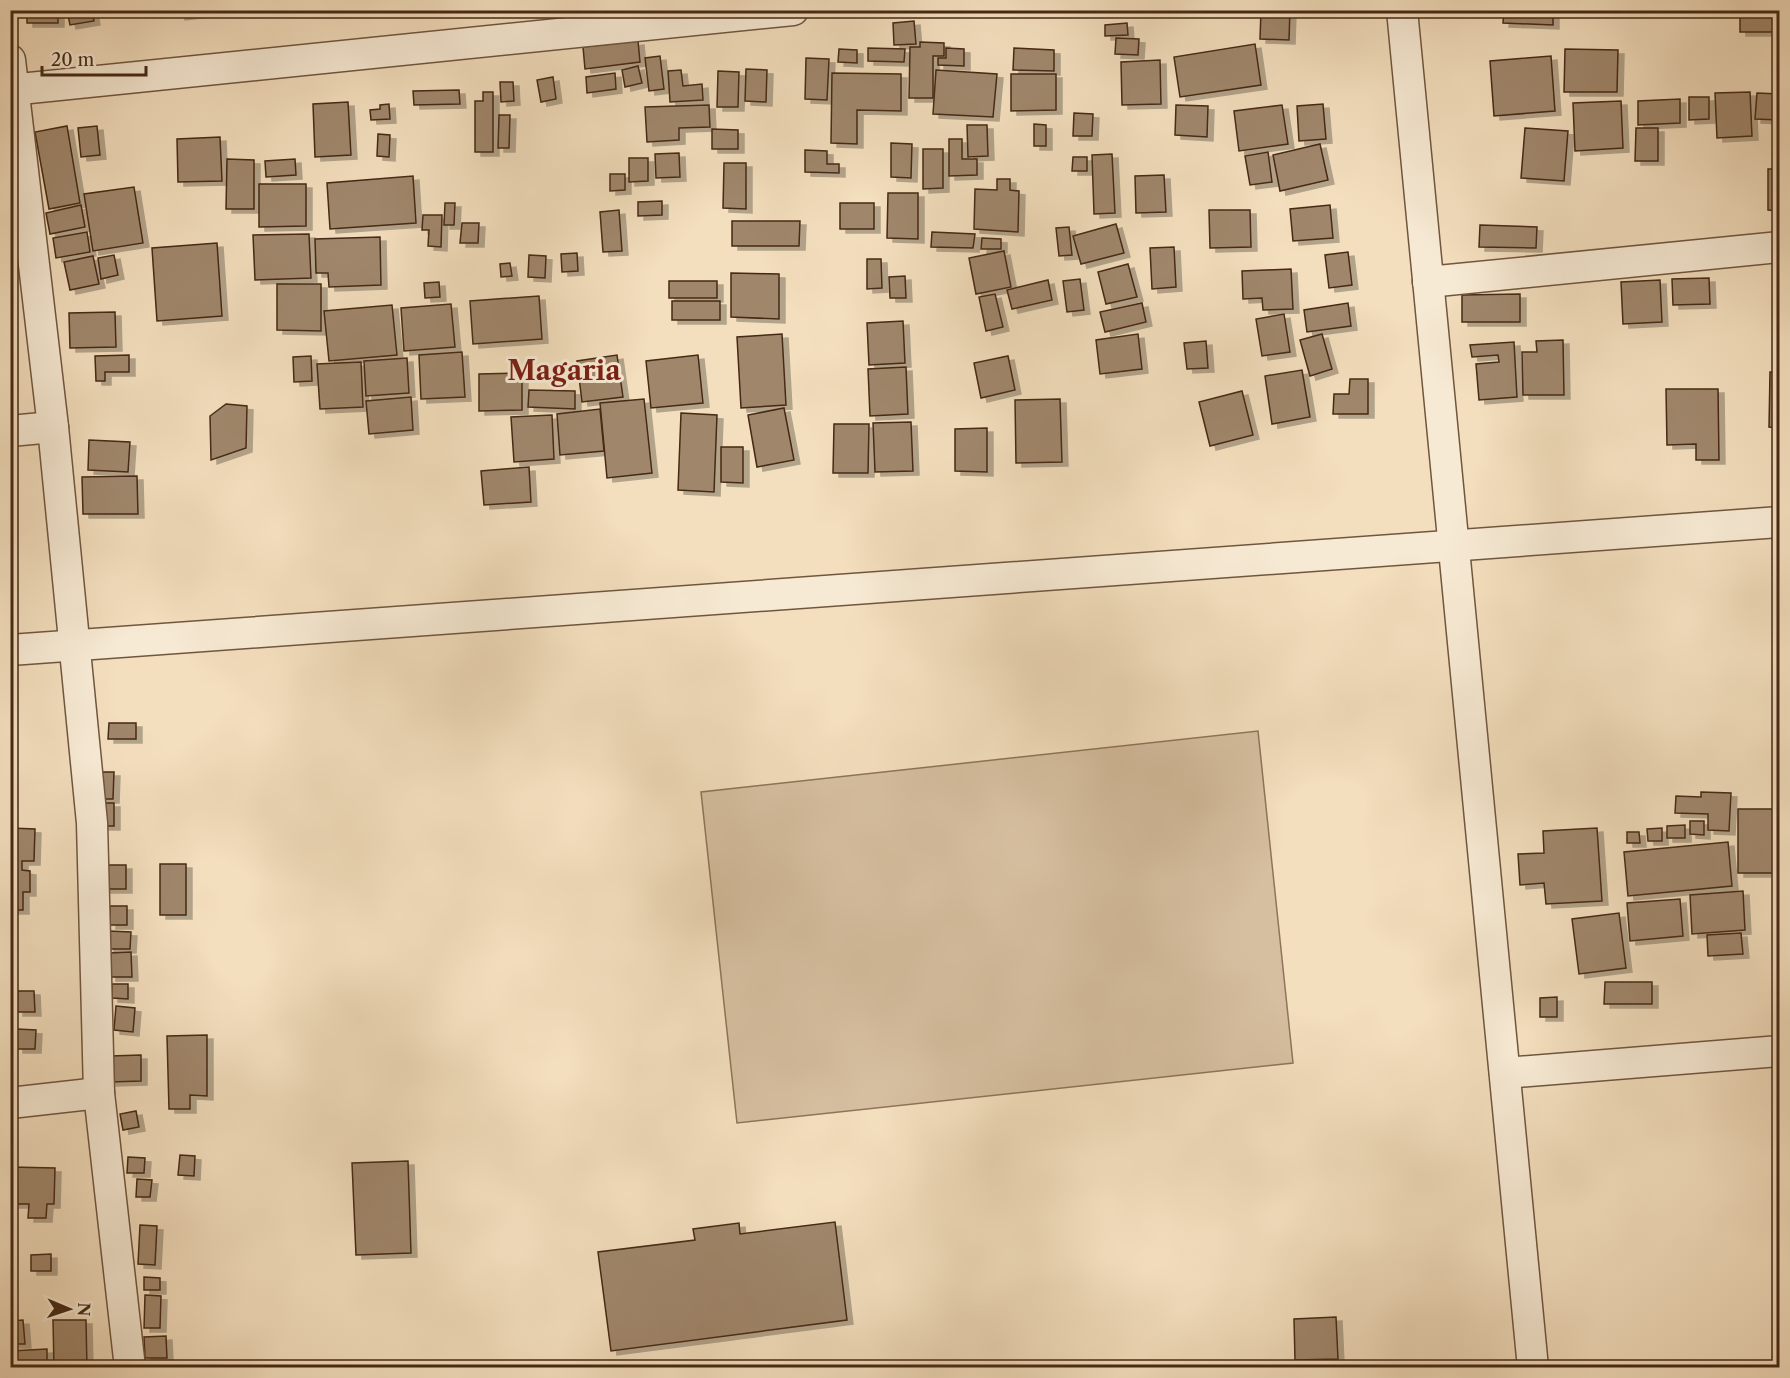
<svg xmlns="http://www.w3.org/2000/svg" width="1790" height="1378" viewBox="0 0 1790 1378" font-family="'Libre Caslon Text',serif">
	<defs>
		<filter id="shadow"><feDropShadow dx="6" dy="4" stdDeviation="0" flood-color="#0004"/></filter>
	</defs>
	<rect width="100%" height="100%" fill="#f3debd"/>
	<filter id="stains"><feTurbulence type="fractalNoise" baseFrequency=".00333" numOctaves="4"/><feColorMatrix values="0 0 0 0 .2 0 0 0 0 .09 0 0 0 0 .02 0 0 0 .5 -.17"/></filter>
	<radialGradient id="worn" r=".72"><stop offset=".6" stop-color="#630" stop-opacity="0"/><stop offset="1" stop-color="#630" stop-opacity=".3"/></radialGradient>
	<polygon fill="#d6bfa0" stroke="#8e745a" stroke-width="1.5" points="1258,731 1293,1063 737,1123 701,792"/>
	<g fill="#a0876c" stroke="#462914" stroke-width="1.5" filter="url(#shadow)">
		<rect x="27" y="10" width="31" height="13"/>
		<polygon points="67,10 92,10 94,21 70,25"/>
		<polygon points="178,10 203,10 203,13 179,16"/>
		<polygon points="1261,10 1290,10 1289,40 1260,39"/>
		<polygon points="1504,10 1553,10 1553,25 1503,23"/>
		<rect x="1740" y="10" width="40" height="22"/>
		<polygon points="914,21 916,44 894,45 893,23"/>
		<polygon points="1127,23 1128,35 1105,36 1105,25"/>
		<polygon points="1116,38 1139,39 1138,55 1115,54"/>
		<polygon points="638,41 640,62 585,69 583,47"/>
		<polygon points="920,42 944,43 944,56 933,56 933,98 909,98 910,47 920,47"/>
		<polygon points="1255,44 1261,85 1180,97 1174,57"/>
		<polygon points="868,48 905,49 904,62 868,61"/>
		<polygon points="946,48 964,49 964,66 938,65 938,58 946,58"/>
		<polygon points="1014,48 1054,50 1054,71 1013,70"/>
		<polygon points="839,49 857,50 857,63 838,62"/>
		<polygon points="1565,49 1618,50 1617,92 1564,92"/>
		<polygon points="1776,53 1780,53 1780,90 1775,90"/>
		<polygon points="660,56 664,89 649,91 645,58"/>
		<polygon points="1551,56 1555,111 1494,116 1490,61"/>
		<polygon points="806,58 829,59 827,100 805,99"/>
		<polygon points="1160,60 1161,104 1122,105 1121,62"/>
		<polygon points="638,66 642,83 625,87 622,70"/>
		<polygon points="746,69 767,70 766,102 745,101"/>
		<polygon points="681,70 683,86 702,84 703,100 670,102 668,71"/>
		<polygon points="936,70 997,74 993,117 933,114"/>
		<polygon points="718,71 739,72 738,107 717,107"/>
		<polygon points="615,73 616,89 587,93 586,77"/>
		<polygon points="832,73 901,74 901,111 857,110 857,144 831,143"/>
		<polygon points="1011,74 1056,74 1056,110 1011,111"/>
		<polygon points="553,77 556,99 541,102 537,80"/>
		<polygon points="500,82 513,82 514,101 501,102"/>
		<polygon points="459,90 460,104 414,105 413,91"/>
		<polygon points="483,92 493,92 493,152 475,152 475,101 483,101"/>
		<polygon points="1750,92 1752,136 1717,138 1715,93"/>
		<polygon points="1757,93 1780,94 1780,120 1755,119"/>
		<polygon points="1689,97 1709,97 1709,119 1689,120"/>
		<polygon points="1680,99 1680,123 1638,125 1638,101"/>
		<polygon points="1621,101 1623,148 1575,151 1573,103"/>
		<polygon points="348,102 351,155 315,157 313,104"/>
		<polygon points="389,104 390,119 371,120 370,110 380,109 380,105"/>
		<polygon points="1323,104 1326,139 1299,141 1297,106"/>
		<polygon points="709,105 710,127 679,128 679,140 647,142 645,107"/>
		<polygon points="1176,105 1208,106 1207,137 1175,135"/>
		<polygon points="1282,105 1288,144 1239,151 1234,111"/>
		<polygon points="1074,113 1093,114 1092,136 1073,136"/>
		<polygon points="499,115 510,115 509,148 498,148"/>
		<polygon points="1034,124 1046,125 1046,146 1034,146"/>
		<polygon points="967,125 987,125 988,156 968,157"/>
		<polygon points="67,126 80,203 49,209 35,132"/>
		<polygon points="97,126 100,155 81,157 78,128"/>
		<polygon points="1525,128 1568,131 1564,181 1521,178"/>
		<polygon points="1636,128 1658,128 1658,161 1635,161"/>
		<polygon points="712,129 738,130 738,149 712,149"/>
		<polygon points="378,134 390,135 389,157 377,156"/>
		<polygon points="220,137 222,181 178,182 177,139"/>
		<polygon points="949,139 962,139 962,159 977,159 977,175 949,176"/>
		<polygon points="891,143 912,144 911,178 891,177"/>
		<polygon points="1320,144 1328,180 1280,191 1273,155"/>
		<polygon points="923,149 943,149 943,188 923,189"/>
		<polygon points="805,150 827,151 827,164 839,164 839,173 805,172"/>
		<polygon points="1268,152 1272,182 1250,185 1245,156"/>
		<polygon points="679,153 680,177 656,178 655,154"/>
		<polygon points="1112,154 1115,213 1094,214 1092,155"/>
		<polygon points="1073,157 1087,157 1087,171 1072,171"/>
		<polygon points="629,158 648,158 648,181 629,182"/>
		<polygon points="227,159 254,160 254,209 226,209"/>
		<polygon points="295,159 296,175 266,177 265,161"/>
		<polygon points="724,163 746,163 746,209 723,208"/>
		<polygon points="1768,169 1780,169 1780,211 1768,210"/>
		<polygon points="610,174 625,174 625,190 610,191"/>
		<polygon points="1164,175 1166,212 1136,213 1135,176"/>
		<polygon points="413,176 416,223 330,229 327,183"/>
		<polygon points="997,179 1010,179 1010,190 1019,191 1018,232 974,229 975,189 997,190"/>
		<polygon points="259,184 306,184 306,226 259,227"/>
		<polygon points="134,187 143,243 93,251 84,194"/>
		<polygon points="888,193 918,193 918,239 887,238"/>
		<polygon points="662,201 662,215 638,216 638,202"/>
		<polygon points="445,203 455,203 454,225 444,225"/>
		<rect x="840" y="203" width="34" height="26"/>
		<polygon points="81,205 85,227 50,234 46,213"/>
		<polygon points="1330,205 1333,238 1293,241 1290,209"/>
		<polygon points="619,210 622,251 603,252 600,212"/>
		<polygon points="1209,210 1250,210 1251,247 1210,248"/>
		<polygon points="423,215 442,215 441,247 428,246 429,230 422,230"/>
		<polygon points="732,221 800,221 799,246 732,246"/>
		<polygon points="462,223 479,223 478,243 460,243"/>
		<polygon points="1116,224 1124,253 1081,264 1073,236"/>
		<polygon points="1480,225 1537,227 1536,248 1479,247"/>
		<polygon points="1069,227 1072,255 1059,256 1056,228"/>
		<polygon points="87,232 90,252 56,258 53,238"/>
		<polygon points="932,232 975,234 973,248 931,247"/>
		<polygon points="309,234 311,278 255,280 253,235"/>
		<polygon points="380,237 381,285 329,287 328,273 316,273 315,239"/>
		<polygon points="982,238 1001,239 1001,249 981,249"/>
		<polygon points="217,243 222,316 157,321 152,248"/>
		<polygon points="1174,247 1176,287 1152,289 1150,248"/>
		<polygon points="1004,251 1011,287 976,294 969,258"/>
		<polygon points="1348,252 1352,285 1329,288 1325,255"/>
		<polygon points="577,253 578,271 562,272 561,254"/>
		<polygon points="114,255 118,275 101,279 98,258"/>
		<polygon points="529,255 546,256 545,278 528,277"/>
		<polygon points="93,256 99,284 70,290 64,262"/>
		<polygon points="867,259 881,259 882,288 867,289"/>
		<polygon points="510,263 512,276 501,277 500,264"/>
		<polygon points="1128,264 1137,297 1106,304 1098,272"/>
		<polygon points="1291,269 1293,309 1263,310 1262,298 1243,299 1242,271"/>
		<polygon points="731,273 779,274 779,319 731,317"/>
		<polygon points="905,276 906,298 890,298 889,277"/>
		<polygon points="1709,278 1710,304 1673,305 1672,279"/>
		<polygon points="1080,279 1084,310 1067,312 1063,281"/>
		<polygon points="1048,280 1052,300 1012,309 1007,290"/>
		<polygon points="1660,280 1662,322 1623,324 1621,282"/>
		<rect x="669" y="281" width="48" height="17"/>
		<polygon points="439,282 440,297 425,298 424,283"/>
		<polygon points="277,284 321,284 321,331 277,330"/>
		<polygon points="995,294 1003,327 986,331 979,297"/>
		<polygon points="1520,294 1520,322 1462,322 1462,295"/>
		<polygon points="539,296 542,339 473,344 470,301"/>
		<rect x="672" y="301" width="48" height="19"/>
		<polygon points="1142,303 1146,322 1105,332 1100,312"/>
		<polygon points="1348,303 1351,326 1307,332 1304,310"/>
		<polygon points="451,304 455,347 404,351 401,308"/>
		<polygon points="392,305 397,355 329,361 324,311"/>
		<polygon points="115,312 116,347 70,348 69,313"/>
		<polygon points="1284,314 1290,352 1262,356 1256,319"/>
		<polygon points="903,321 905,363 869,365 867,323"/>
		<polygon points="782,334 786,405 741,408 737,337"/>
		<polygon points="1138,334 1142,369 1100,374 1096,340"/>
		<polygon points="1322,334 1332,369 1310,376 1300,340"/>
		<polygon points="1563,340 1564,395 1523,395 1522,352 1537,352 1536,341"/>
		<polygon points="1206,341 1208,368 1187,369 1184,343"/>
		<polygon points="1514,342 1517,397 1479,400 1476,364 1499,362 1498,355 1472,357 1470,345"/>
		<polygon points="462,352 465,397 421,399 419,355"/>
		<polygon points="129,355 129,372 105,372 105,381 96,381 95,356"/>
		<polygon points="617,355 623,397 582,402 577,361"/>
		<polygon points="698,355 703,403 651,408 646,361"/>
		<polygon points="311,356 312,381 294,382 293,357"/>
		<polygon points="1008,356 1015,390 981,398 974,363"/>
		<polygon points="407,358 409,393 366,396 364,361"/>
		<polygon points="361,362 363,407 320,409 317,364"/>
		<polygon points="906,367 908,414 870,416 868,369"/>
		<polygon points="1302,370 1310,417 1272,424 1265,376"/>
		<polygon points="1770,372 1780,373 1780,428 1769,427"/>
		<polygon points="522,373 522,410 479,411 479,374"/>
		<polygon points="1350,379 1368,379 1368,414 1333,414 1334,394 1349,394"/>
		<polygon points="1666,389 1718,389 1719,460 1696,460 1696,444 1667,445"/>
		<polygon points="529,390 575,391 575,409 528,407"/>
		<polygon points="1242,391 1253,435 1210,446 1199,402"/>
		<polygon points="411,397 413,430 369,434 366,401"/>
		<polygon points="644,399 652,473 607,478 600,403"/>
		<polygon points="1060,399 1062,462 1016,463 1015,400"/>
		<polygon points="226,404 247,406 246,448 211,460 210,416"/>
		<polygon points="784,408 794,460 757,467 748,415"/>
		<polygon points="600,409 604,451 560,455 557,414"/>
		<polygon points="681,413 717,415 714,492 678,490"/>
		<polygon points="552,415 554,459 514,462 511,417"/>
		<polygon points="911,422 913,471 875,472 873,423"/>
		<polygon points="834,424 869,424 868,473 833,473"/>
		<polygon points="987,428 987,472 955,471 955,429"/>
		<polygon points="89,440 130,442 128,472 88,470"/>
		<polygon points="721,447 743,447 743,483 721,482"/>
		<polygon points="529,467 531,502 484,505 481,471"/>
		<polygon points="137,476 138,514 83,514 82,477"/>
		<polygon points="109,723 136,723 136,739 108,739"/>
		<polygon points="95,772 114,772 113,799 94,799"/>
		<polygon points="1701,792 1731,793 1729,831 1708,830 1708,814 1675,813 1676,796 1701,797"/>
		<rect x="98" y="803" width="16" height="23"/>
		<rect x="1738" y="809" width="42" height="64"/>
		<polygon points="1690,821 1704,821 1704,835 1690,834"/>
		<polygon points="1685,825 1685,838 1667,838 1667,826"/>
		<polygon points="10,828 35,829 34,861 22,861 22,870 30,871 30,892 23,892 23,910 10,910"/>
		<polygon points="1597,828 1602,901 1546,904 1544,883 1520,885 1518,854 1544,853 1543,831"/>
		<polygon points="1662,828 1662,841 1648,841 1647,829"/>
		<polygon points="1627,832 1639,832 1640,843 1627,843"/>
		<polygon points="1728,842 1732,886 1628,896 1624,852"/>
		<rect x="160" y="864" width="26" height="51"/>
		<rect x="104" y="865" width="22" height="24"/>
		<polygon points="1743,891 1745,930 1692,934 1690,895"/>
		<polygon points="1680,899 1683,936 1630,941 1627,903"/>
		<rect x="110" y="906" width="17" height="19"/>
		<polygon points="1619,913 1626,968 1579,974 1572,919"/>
		<polygon points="108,931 131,932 130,949 108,949"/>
		<polygon points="1741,933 1743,954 1708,956 1707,935"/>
		<polygon points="131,952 132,977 110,977 110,953"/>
		<polygon points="1605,982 1652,982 1652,1004 1604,1004"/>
		<polygon points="112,984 128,984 128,999 112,998"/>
		<polygon points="18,991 34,991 35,1012 17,1012"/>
		<polygon points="1557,997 1557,1017 1540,1017 1540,998"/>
		<polygon points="116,1006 135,1008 133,1032 114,1030"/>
		<polygon points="17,1029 36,1030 35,1049 17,1049"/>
		<polygon points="207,1035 207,1096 190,1095 190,1109 169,1109 167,1036"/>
		<polygon points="141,1055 141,1081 110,1082 110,1056"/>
		<polygon points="136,1111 139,1127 123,1130 120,1114"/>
		<polygon points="180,1155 195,1156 194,1176 178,1175"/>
		<polygon points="128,1157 145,1158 144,1173 127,1173"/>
		<polygon points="408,1161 411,1253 356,1255 352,1163"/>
		<polygon points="10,1167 55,1168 54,1204 47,1204 46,1218 28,1218 29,1204 10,1204"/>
		<polygon points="137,1179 152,1180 150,1197 136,1197"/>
		<polygon points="835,1222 847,1320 611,1351 598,1252 695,1240 693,1229 739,1223 740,1234"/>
		<polygon points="140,1225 157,1226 155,1265 138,1264"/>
		<polygon points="51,1254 51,1271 31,1271 31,1255"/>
		<polygon points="144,1277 160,1278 160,1290 144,1290"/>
		<polygon points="145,1295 161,1296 160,1328 144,1328"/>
		<polygon points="1336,1317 1338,1359 1295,1360 1294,1319"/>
		<polygon points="23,1320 25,1344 10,1344 10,1321"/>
		<polygon points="53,1320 86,1320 87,1368 54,1368"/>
		<polygon points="166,1336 167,1358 145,1358 144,1337"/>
		<polygon points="47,1349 47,1368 10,1368 10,1351"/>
	</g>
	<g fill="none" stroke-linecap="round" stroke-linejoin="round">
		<defs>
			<g id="street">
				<polyline points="1402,10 1533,1368"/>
				<polyline points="10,60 53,427 92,823 99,1093 130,1368"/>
				<polyline points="10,90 793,10"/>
				<polyline points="1428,282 1780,247"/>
				<polyline points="10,431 53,427"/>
				<polyline points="10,650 1780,522"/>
				<polyline points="1505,1073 1780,1051"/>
				<polyline points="10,1103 99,1093"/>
			</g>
		</defs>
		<use href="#street" stroke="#71563e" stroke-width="33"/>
		<use href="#street" stroke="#f7ead4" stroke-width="30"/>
	</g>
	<g text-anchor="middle" stroke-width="6" stroke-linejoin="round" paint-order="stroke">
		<g font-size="27" font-weight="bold" fill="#7a1f14" stroke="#f7ead4">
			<text x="564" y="380">Magaria</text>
		</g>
	</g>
	<rect width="1790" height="1378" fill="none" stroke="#f3debd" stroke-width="36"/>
	<rect x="12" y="12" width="1766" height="1354" fill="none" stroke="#462914" stroke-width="3"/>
	<rect x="18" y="18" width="1754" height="1342" fill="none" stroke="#462914" stroke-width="1.5"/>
	<g transform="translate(69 1309) rotate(92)" stroke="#f7ead4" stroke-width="4.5" paint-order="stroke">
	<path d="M0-4.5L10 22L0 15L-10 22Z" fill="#462914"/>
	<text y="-9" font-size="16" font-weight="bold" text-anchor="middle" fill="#462914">N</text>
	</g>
	<path d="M42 66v9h104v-9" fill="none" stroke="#462914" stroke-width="3"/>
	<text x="51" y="66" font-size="18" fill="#462914" stroke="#f7ead4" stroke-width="4.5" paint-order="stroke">20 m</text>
	<rect width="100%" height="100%" filter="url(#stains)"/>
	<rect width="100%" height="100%" fill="url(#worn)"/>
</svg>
